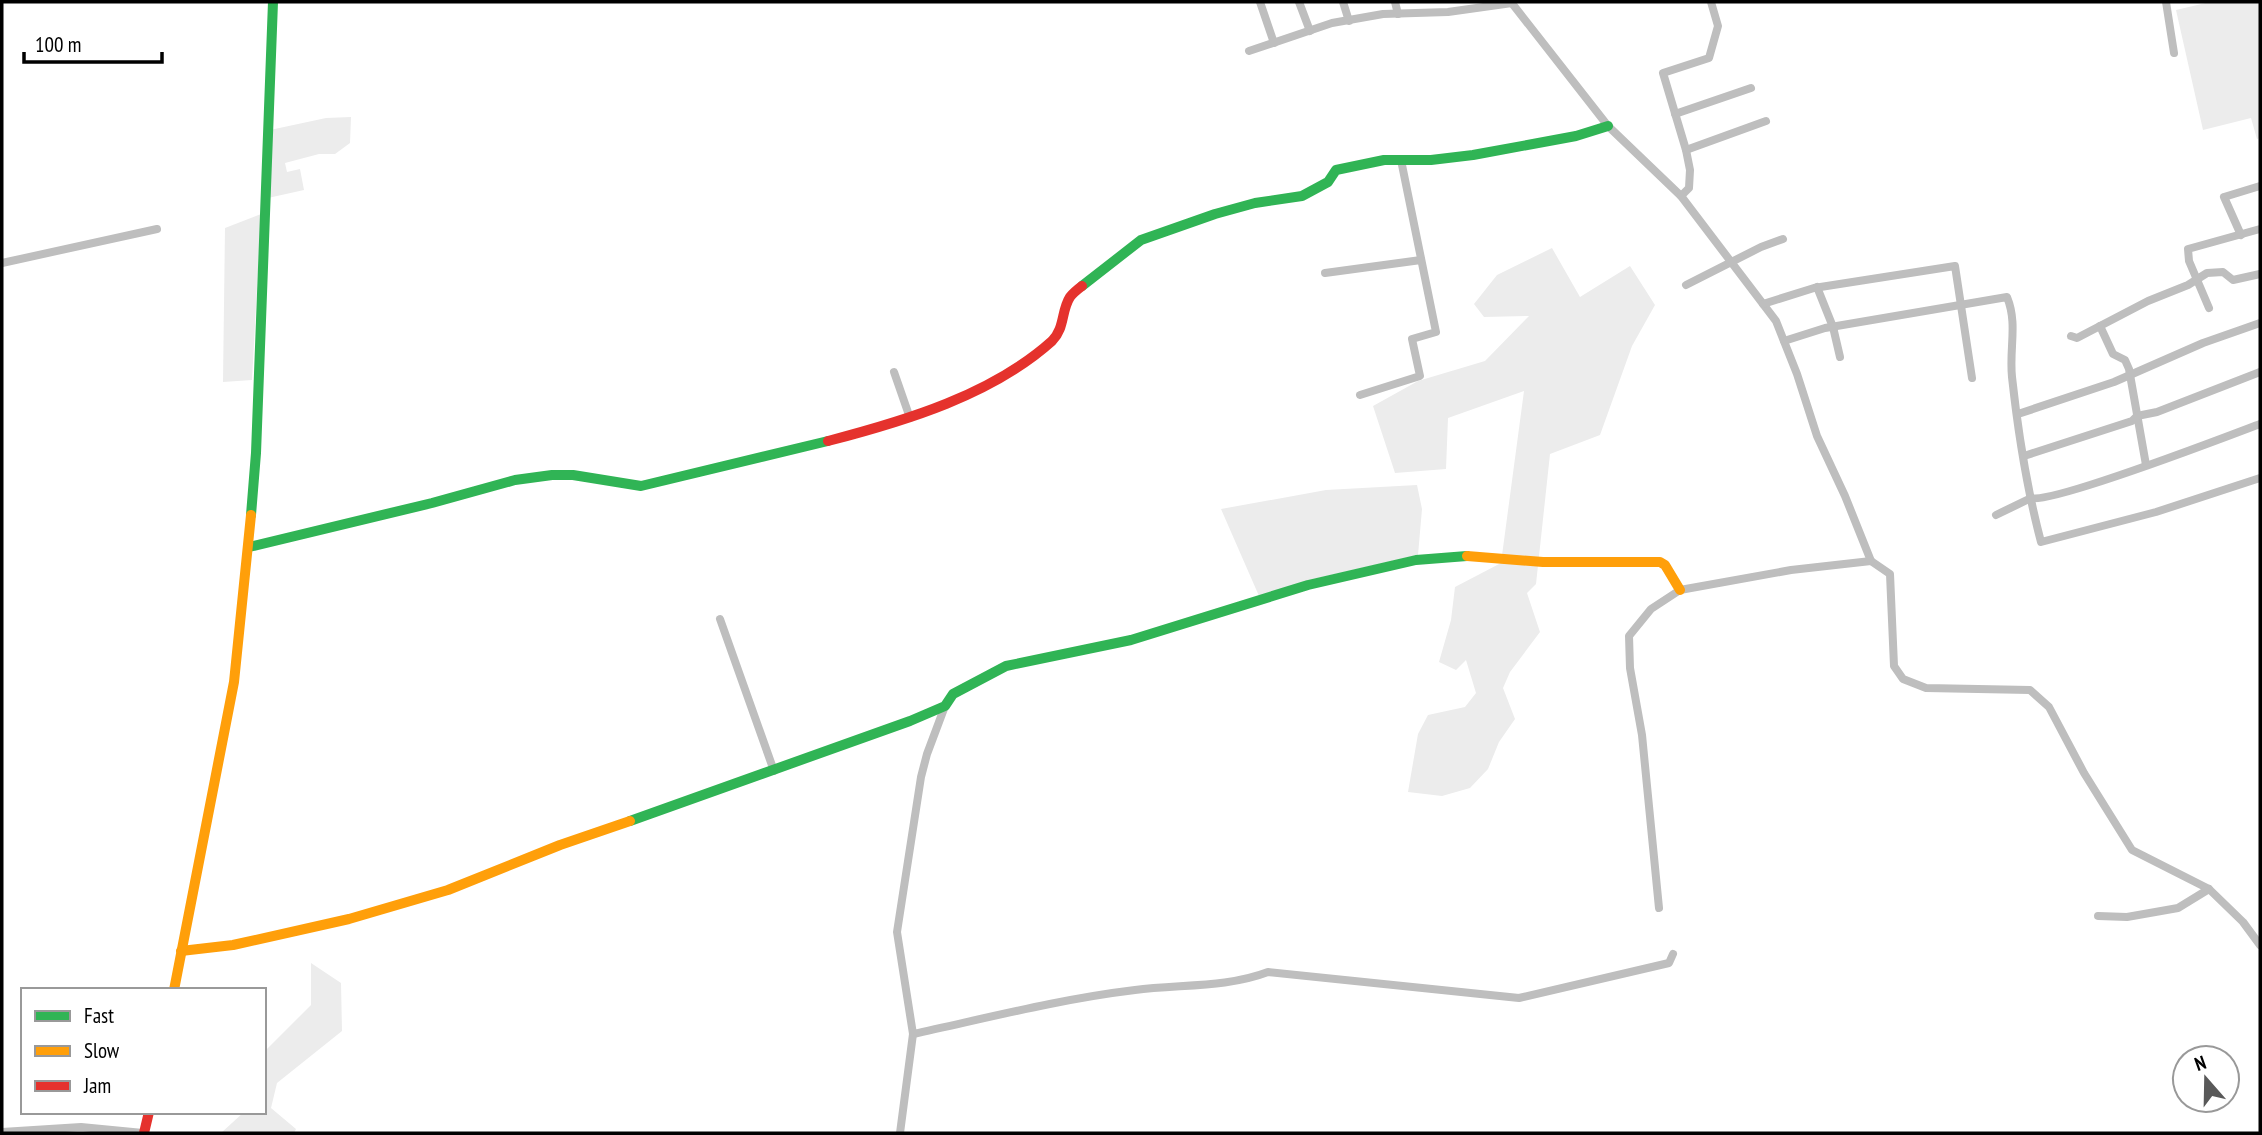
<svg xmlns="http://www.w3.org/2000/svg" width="2262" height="1135" viewBox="0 0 2262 1135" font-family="'PT Sans Narrow',sans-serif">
	<rect width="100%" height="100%" fill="#fff"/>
	<g fill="#ececec">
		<polygon points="2210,2 2260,2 2260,138 2257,139 2251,118 2203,130 2176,10"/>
		<polygon points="351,117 350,143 335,154 319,154 285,163 287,172 300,169 304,190 268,198 270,130 326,118"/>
		<polygon points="261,214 252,380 223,382 225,228"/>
		<polygon points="1552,248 1580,297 1630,266 1655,305 1632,346 1600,435 1550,454 1536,584 1527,593 1540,632 1510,672 1503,688 1515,719 1499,742 1488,769 1470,788 1442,796 1408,792 1418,734 1428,715 1465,707 1476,693 1466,660 1456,670 1439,662 1451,620 1455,587 1501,563 1524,391 1448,418 1446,469 1395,473 1373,406 1418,381 1485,361 1529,316 1484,317 1474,304 1497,275"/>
		<polygon points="1417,485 1422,509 1418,555 1313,579 1259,596 1221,509 1326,490"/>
		<polygon points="311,963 341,983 342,1031 277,1083 271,1108 296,1129 294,1133 221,1133 244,1112 264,1112 264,1052 311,1005"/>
	</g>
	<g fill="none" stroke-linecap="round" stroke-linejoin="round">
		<g stroke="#bebebe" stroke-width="8">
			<polyline points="1260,2 1274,43"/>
			<polyline points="1299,2 1310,31"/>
			<polyline points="1343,2 1349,21"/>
			<polyline points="1395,2 1398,14"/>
			<polyline points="1511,2 1608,126 1681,196 1776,321 1797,374 1817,436 1845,496 1871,561 1890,574 1894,666 1903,679 1926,688 2030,690 2049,707 2084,773 2132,850 2209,889 2243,922 2260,945"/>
			<polyline points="2166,2 2174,53"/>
			<polyline points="1249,51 1332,23 1383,14 1448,12 1512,3"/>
			<polyline points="1675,114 1751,88"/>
			<polyline points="1686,150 1766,121"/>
			<polyline points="1681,196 1689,188 1690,170 1686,150 1663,73 1709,58 1718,26 1711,2"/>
			<polyline points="2241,235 2224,197 2260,186"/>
			<polyline points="2,263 157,229"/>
			<polyline points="1325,273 1421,260"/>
			<polyline points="1686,285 1761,247 1783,239"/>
			<polyline points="1817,287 1833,327 1840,357"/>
			<polyline points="1763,304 1814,288 1955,266 1972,378"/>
			<polyline points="2209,308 2189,261 2188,249 2260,229"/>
			<polyline points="2100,326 2113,354 2125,360 2129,369 2146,465"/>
			<polyline points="2071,336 2077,338 2148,301 2188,285 2207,273 2223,272 2233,280 2260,274"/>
			<path d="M1784,341L1825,328L2007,297C2018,324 2009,348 2012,377C2018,432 2027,489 2041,542L2156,512L2260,478"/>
			<polyline points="894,372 910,418"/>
			<polyline points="1360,395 1420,376 1412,339 1436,332 1401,160"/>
			<polyline points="2018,414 2114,382 2203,343 2260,323"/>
			<polyline points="2024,456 2132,421 2137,416 2157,412 2260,372"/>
			<path d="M1996,515L2031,498C2052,504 2228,436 2260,424"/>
			<polyline points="720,619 774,771"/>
			<path d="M945,706L927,754L921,777L897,932L913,1034C987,1018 1060,999 1135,990C1179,984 1226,988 1268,972L1519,998L1669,963L1673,954"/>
			<polyline points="1659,908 1642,735 1630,668 1629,636 1651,609 1680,590 1791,570 1871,561"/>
			<polyline points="2098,916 2127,917 2178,908 2209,889"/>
			<polyline points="2,1132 81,1127 143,1133"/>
			<polyline points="900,1133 913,1034"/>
		</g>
		<g stroke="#30b455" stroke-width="10">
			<polyline points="1082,286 1141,240 1215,214 1255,203 1302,196 1328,182 1336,170 1384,160 1431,160 1473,155 1576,136 1608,126"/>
			<polyline points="251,515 256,453 273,2"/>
			<polyline points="249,547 432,503 515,480 552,475 573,475 641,486 828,441"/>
			<polyline points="630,821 910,721 945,706 953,694 1006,666 1131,640 1308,585 1416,560 1467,556"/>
		</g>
		<g stroke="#ff9f0a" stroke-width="10">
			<polyline points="1467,556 1543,562 1660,562 1665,565 1680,590"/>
			<polyline points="181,951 233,945 349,919 448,890 560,845 630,821"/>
			<polyline points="174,990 234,682 251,515"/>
		</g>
		<g stroke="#e5322d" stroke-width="10">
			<path d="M828,441C905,421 992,395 1052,341C1065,328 1061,311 1070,297C1073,293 1078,289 1082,286"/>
			<polyline points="144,1133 149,1112"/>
		</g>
	</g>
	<rect width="2262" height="1135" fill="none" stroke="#000000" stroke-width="7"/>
	<rect x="21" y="988" width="245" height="126" fill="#ffffff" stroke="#999999" stroke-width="2"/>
	<rect x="35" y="1011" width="35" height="10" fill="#30b455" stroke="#999999" stroke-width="2"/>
	<text x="84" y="1023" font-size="21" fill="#000000">Fast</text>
	<rect x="35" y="1046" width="35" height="10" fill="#ff9f0a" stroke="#999999" stroke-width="2"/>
	<text x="84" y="1058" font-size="21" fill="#000000">Slow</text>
	<rect x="35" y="1081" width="35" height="10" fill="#e5322d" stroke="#999999" stroke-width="2"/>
	<text x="84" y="1093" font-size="21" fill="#000000">Jam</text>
	<g transform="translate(2206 1079) rotate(340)"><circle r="33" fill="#ffffff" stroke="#999999" stroke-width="2"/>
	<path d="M0-5L12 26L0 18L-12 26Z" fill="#595959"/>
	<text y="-10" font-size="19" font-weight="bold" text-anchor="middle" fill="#000000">N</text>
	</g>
	<path d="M24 52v10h138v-10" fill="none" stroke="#000000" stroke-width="3.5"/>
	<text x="35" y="52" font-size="21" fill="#000000" stroke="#ffffff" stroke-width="5" paint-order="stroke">100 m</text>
</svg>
